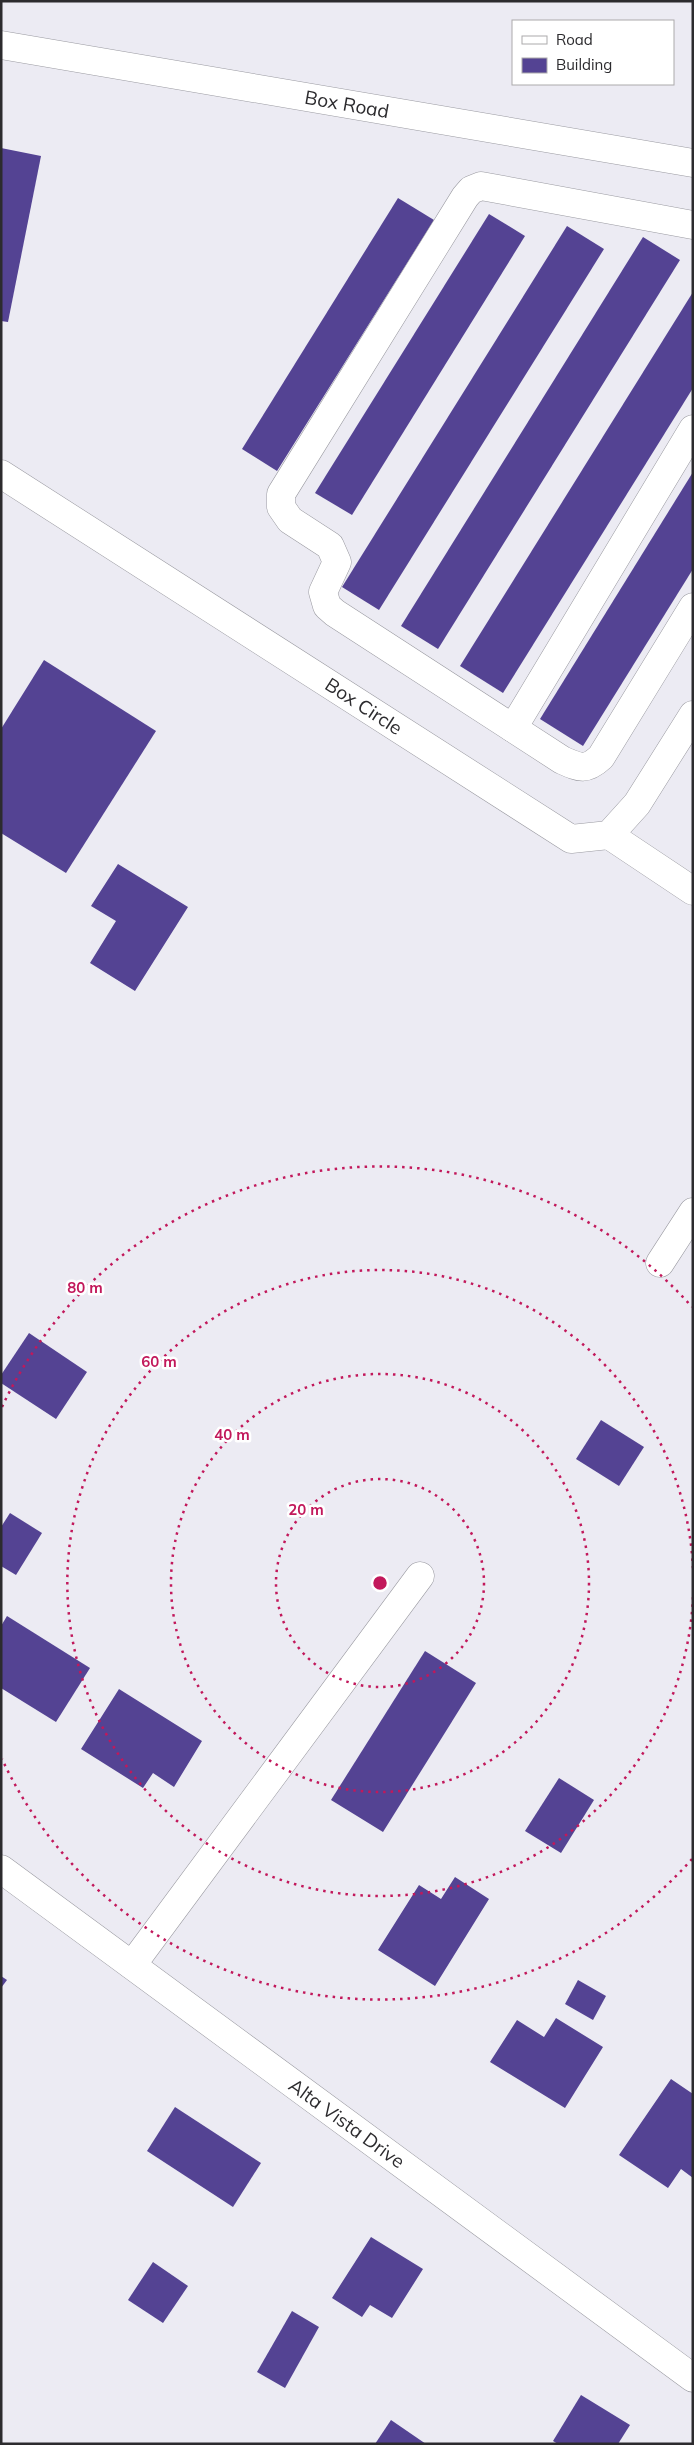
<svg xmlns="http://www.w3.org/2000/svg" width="694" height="2445" viewBox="0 0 694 2445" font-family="Mulish,sans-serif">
	<rect width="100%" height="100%" fill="#ecebf3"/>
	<g fill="#544393">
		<polygon points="1,148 41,156 8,322 1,321"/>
		<polygon points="398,198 434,220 277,471 242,449"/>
		<polygon points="489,214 525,236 352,515 315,493"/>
		<polygon points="567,226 604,249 379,610 342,587"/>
		<polygon points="643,237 680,260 438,649 401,626"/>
		<polygon points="693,292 693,388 503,693 460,666"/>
		<polygon points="693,472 693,569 583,746 540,719"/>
		<polygon points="44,660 156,731 66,873 1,833 1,729"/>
		<polygon points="118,864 188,907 135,991 90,963 116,921 91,906"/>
		<polygon points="29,1333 87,1372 56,1419 1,1383 1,1375"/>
		<polygon points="601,1420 644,1447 619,1486 576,1459"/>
		<polygon points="10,1513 42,1533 16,1575 1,1566 1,1527"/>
		<polygon points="7,1616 90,1668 56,1722 1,1688 1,1626"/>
		<polygon points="425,1651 476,1683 383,1832 331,1800"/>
		<polygon points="119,1689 202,1741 174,1787 153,1773 143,1788 81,1749"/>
		<polygon points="559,1778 594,1800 561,1853 525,1831"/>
		<polygon points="455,1877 489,1899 435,1986 378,1950 419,1885 441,1899"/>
		<polygon points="1,1976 7,1980 1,1988"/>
		<polygon points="578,1980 606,1996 593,2020 565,2004"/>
		<polygon points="556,2018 603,2047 565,2108 490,2062 517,2020 544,2037"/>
		<polygon points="671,2079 693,2094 693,2178 681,2169 668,2188 619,2155"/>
		<polygon points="175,2107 261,2163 233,2207 147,2151"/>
		<polygon points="371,2237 423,2269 392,2318 370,2305 362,2317 332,2298"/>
		<polygon points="153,2262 188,2286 163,2323 128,2300"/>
		<polygon points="292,2311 319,2327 285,2388 257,2372"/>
		<polygon points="581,2395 630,2425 618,2444 558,2444 553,2441"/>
		<polygon points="391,2420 426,2444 375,2444"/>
	</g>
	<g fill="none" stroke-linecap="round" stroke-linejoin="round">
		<defs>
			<g id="minor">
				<polyline points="1,45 693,163"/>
				<path d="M693,225L481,186L471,190L465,197L281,494V507L290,520L330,546L337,562L323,592L327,606L335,613L562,760C580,768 586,771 601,757L693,607"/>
				<polyline points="1,474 571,839 609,835 637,804 693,715"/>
				<polyline points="513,728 693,429"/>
				<polyline points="609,835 693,891"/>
				<polyline points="660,1263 693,1212"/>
				<polyline points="1,1869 693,2378"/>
				<polyline points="132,1965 420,1576"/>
			</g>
		</defs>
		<use href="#minor" stroke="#9a9aa1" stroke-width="29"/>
		<use href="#minor" stroke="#fff" stroke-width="28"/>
	</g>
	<g fill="none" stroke="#c2185b" stroke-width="2.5" stroke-dasharray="2.5 5">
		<circle cx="380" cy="1583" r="104"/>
		<circle cx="380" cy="1583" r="209"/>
		<path d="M693 1597A313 313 0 1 1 693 1569"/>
		<path d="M692 1859A417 417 0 0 1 2 1759M2 1407A417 417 0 0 1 692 1307"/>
	</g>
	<g text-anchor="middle" stroke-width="5" stroke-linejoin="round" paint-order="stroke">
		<g font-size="19" fill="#2c2b2e" stroke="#fff">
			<text transform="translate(347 104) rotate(10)" y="7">Box Road</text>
			<text transform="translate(364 706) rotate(33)" y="7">Box Circle</text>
			<text transform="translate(347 2123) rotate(36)" y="7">Alta Vista Drive</text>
		</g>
	</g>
	<circle cx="380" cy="1583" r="8" fill="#c2185b" stroke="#fff" stroke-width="2.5"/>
	<g font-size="15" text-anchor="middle" font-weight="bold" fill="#c2185b" stroke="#fff" stroke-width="5" stroke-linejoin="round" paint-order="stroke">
		<text x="85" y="1293">80 m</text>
		<text x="159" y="1367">60 m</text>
		<text x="232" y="1440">40 m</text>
		<text x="306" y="1515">20 m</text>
	</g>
	<rect width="694" height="2445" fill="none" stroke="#2c2b2e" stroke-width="5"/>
	<rect x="512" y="20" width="162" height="65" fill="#ffffff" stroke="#abaaab"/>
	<rect x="522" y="36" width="25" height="8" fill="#ffffff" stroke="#abaaab"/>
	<text x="556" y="45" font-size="15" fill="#2c2b2e">Road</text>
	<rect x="522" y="58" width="25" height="15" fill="#544393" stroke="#abaaab"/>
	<text x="556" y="70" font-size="15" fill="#2c2b2e">Building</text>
</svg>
